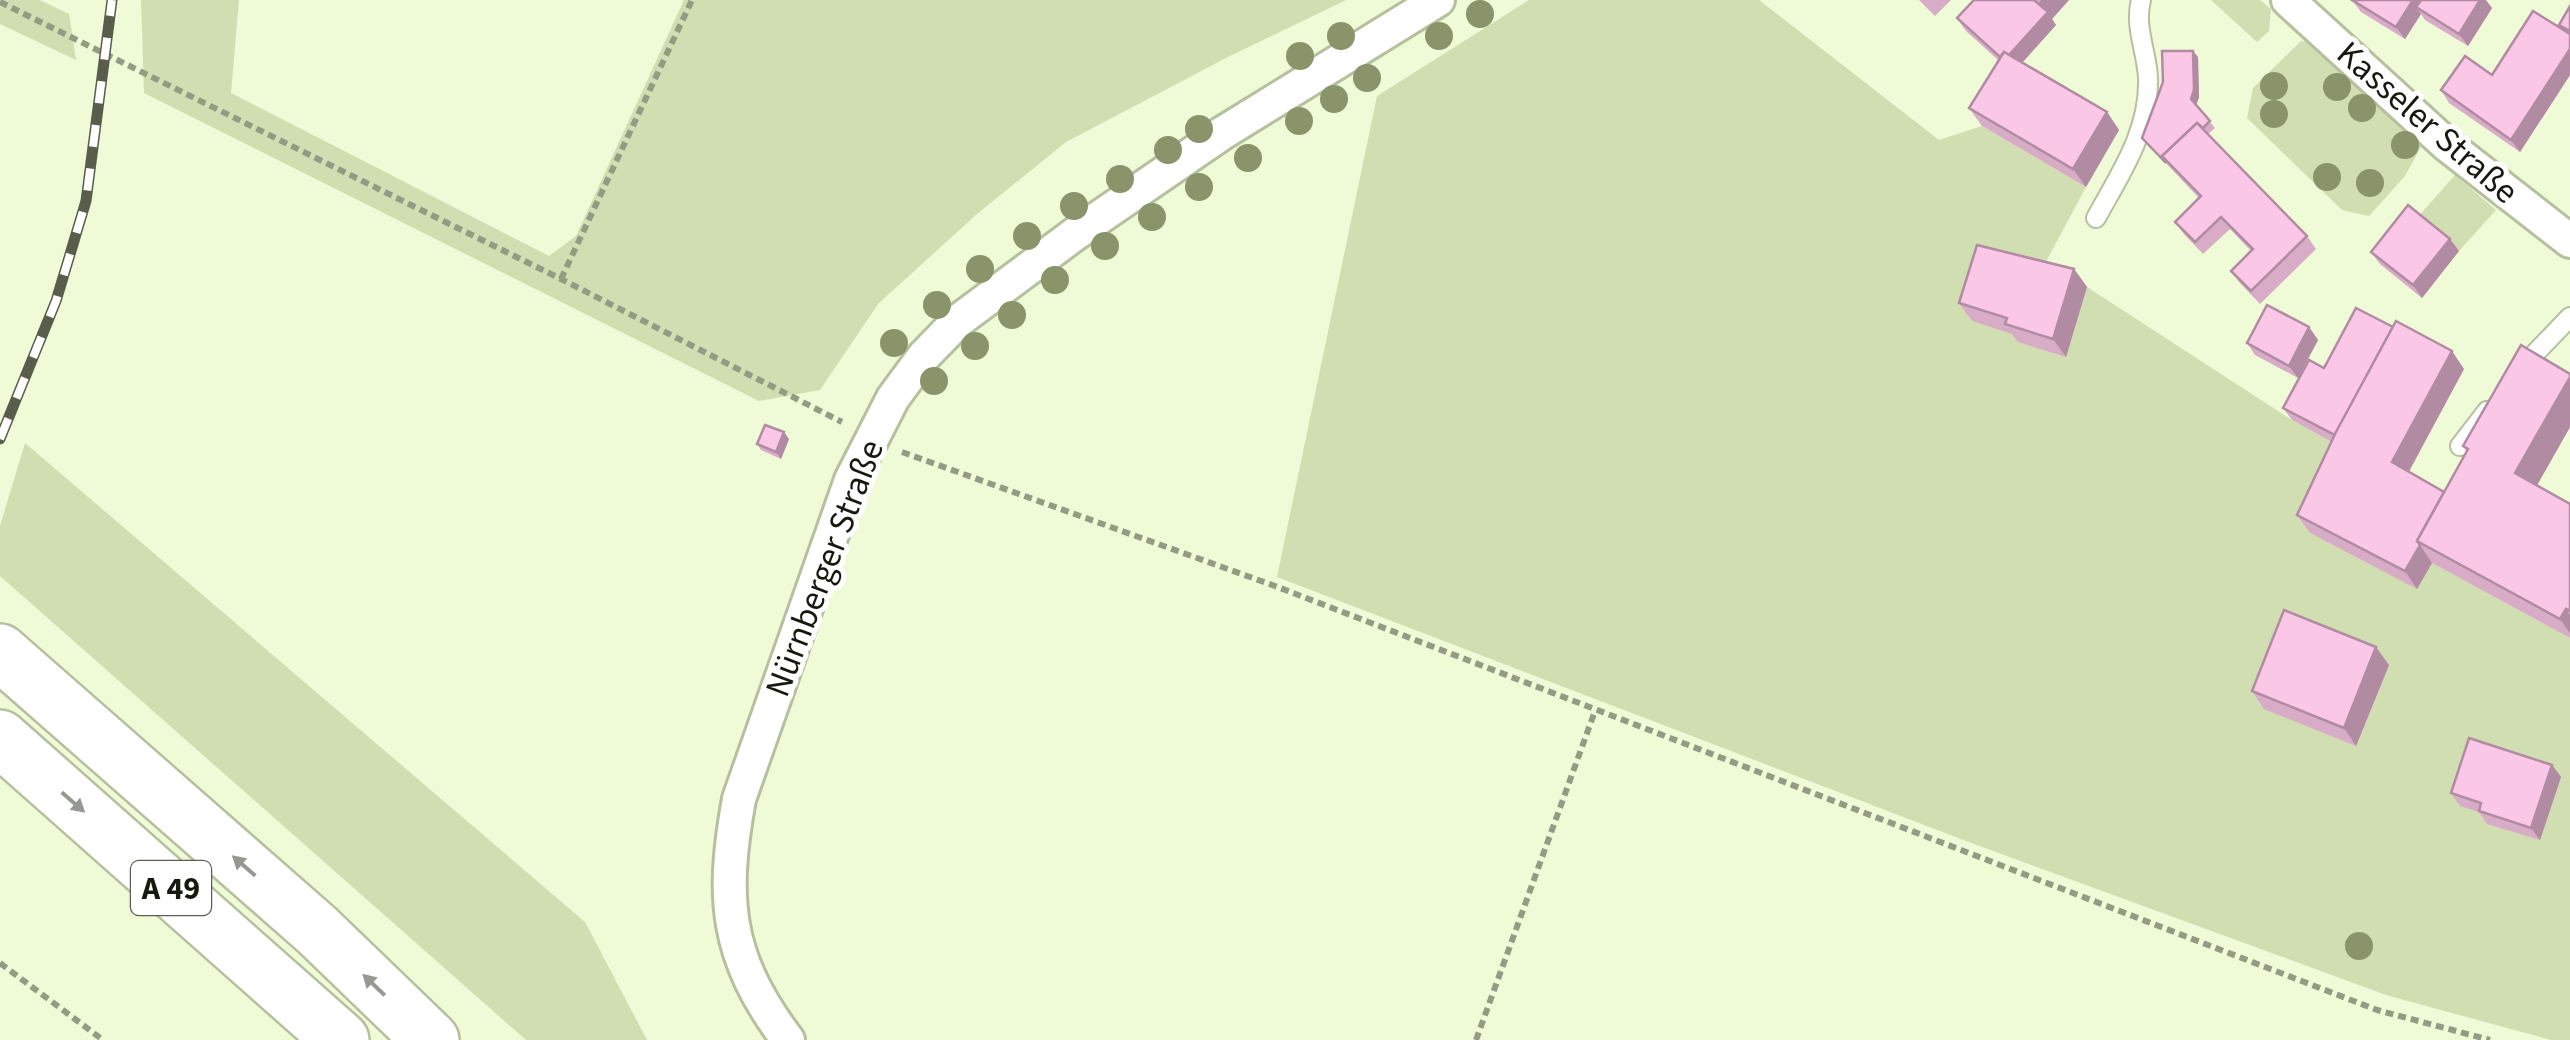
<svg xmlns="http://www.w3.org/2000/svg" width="2570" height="1040" viewBox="0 0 2570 1040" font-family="'Source Sans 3',sans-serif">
	<rect width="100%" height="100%" fill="#effad7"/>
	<g fill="#d1deb2">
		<polygon points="0,0 40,0 69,14 76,60 0,24"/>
		<polygon points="141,0 239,0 231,93 549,256 576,236 684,0 1346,0 1226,58 1066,142 977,214 878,304 820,390 759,401 144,93"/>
		<polygon points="1529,0 1759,0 1939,140 1982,126 2086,187 2040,273 2087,287 2292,420 2349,451 2310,533 2417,588 2432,563 2570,638 2570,1040 2551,1040 2386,995 1966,841 1277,577 1377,96"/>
		<polygon points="2211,0 2260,0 2271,9 2269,31 2257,42"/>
		<polygon points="2301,41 2311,43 2422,145 2405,176 2369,216 2342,210 2247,118 2253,88"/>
		<polygon points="2455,175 2496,210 2459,251 2417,218"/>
		<polygon points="25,443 585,922 647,1040 526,1040 0,576 0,526"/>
	</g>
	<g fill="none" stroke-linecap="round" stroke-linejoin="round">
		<defs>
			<g id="lane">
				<path d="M2096,218C2120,174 2150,131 2148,78C2147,52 2134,27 2141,0"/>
				<polyline points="2518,371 2570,317"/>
				<polyline points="2460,446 2487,411"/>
			</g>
			<g id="street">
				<polyline points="2288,0 2447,145 2570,241"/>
				<path d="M788,1040C725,957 721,898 739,799L851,480L893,398L924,356L958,321L1075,234L1221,134L1438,0"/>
			</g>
			<g id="highway">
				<polyline points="0,652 317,930 431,1040"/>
				<polyline points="0,738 341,1040"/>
			</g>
		</defs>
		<use href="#lane" stroke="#b6c09f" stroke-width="22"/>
		<use href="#street" stroke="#b6c09f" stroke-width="38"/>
		<use href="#highway" stroke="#b6c09f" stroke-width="60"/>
		<g stroke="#939b82" stroke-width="6" stroke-dasharray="8 5" stroke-linecap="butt">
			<polyline points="0,2 561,279 842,422"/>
			<polyline points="561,279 692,0"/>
			<polyline points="902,452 1275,586 2377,1010 2490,1040"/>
			<polyline points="0,963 103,1040"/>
			<polyline points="1476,1040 1595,711"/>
		</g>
		<use href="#lane" stroke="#fff" stroke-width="18"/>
		<use href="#street" stroke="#fff" stroke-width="32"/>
		<use href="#highway" stroke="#fff" stroke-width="55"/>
		<defs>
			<polyline id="rail" points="0,439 56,301 86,201 112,0"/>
		</defs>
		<use href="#rail" stroke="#585e4b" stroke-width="11"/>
		<use href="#rail" stroke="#fff" stroke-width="8" stroke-dasharray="22" stroke-linecap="butt"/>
	</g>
	<g fill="#89946a">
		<circle cx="1480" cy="14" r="14"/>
		<circle cx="1341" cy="36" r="14"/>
		<circle cx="1439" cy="36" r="14"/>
		<circle cx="1300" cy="56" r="14"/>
		<circle cx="1367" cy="78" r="14"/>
		<circle cx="2274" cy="86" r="14"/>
		<circle cx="2337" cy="87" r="14"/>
		<circle cx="1334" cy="99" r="14"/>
		<circle cx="2362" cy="108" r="14"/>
		<circle cx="2274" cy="114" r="14"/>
		<circle cx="1299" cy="121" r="14"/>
		<circle cx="1199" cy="129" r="14"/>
		<circle cx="2405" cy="145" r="14"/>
		<circle cx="1168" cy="150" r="14"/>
		<circle cx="1248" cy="158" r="14"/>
		<circle cx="2327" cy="177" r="14"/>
		<circle cx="1120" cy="179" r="14"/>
		<circle cx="2370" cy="183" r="14"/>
		<circle cx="1199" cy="187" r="14"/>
		<circle cx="1074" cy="206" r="14"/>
		<circle cx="1152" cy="217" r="14"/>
		<circle cx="1027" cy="236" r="14"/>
		<circle cx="1105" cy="246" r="14"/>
		<circle cx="980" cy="269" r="14"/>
		<circle cx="1055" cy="280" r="14"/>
		<circle cx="937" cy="305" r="14"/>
		<circle cx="1012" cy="315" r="14"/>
		<circle cx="894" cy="343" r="14"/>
		<circle cx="975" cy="346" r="14"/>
		<circle cx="934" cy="381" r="14"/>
		<circle cx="2359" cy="946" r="14"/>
	</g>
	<g fill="#d8abc7">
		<polygon points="1919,0 1951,0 1935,16"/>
		<polygon points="1974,0 2069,0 2052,19 2056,25 2022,63 2107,112 2119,130 2086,187 1982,126 1969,108 1998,60 1966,31 1957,18"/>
		<polygon points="2352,0 2492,8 2468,46 2425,20 2421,14 2405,39 2361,12"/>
		<polygon points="2570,6 2570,75 2520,152 2449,103 2441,90 2492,75 2563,30 2559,25"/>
		<polygon points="2193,51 2198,57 2199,97 2196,105 2215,128 2208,134 2307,236 2316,249 2260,304 2240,283 2231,271 2251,251 2230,229 2203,254 2184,234 2175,222 2199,198 2142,138"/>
		<polygon points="2450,239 2459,251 2422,298 2380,264 2371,252"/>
		<polygon points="2074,269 2087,287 2066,357 2018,342 2012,334 1972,321 1959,303"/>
		<polygon points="2309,327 2318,340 2298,378 2255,355 2247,343"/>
		<polygon points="2324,368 2464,369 2409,472 2444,492 2467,452 2463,446 2570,374 2570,427 2537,485 2570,504 2570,638 2432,563 2417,589 2310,533 2297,515 2332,442 2292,420 2283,408"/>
		<polygon points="789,439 781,459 761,450 757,444"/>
		<polygon points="2389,665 2356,746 2264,709 2252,691"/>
		<polygon points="2552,765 2561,777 2540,840 2487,824 2479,812 2460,806 2451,793"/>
	</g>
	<g fill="#b08ba2">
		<polygon points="2041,0 2069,0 2052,19 2056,25 2013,73 2004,61 2046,13 2039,2"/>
		<polygon points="2413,0 2429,0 2416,7 2421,14 2405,39 2396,27"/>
		<polygon points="2480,0 2486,0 2492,8 2468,46 2459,34"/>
		<polygon points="2570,49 2570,75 2520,152 2511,140"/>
		<polygon points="2193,51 2198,57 2199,97 2196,106 2191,99"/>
		<polygon points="2107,112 2119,130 2086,187 2073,169"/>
		<polygon points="2450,239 2459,251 2422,298 2413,285"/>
		<polygon points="2074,269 2087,287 2066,357 2053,339"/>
		<polygon points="2309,327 2318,340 2298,378 2289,366"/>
		<polygon points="2452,351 2464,369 2404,480 2392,462"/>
		<polygon points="2570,377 2570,427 2531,496 2515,473"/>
		<polygon points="784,432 789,439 781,459 776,452"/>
		<polygon points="2420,545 2432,563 2417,589 2405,571"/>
		<polygon points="2566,609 2570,615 2570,633 2560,619"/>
		<polygon points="2376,647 2389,665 2356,746 2344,728"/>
		<polygon points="2552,765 2561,777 2540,840 2531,828"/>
	</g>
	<g fill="#fbc7e7" stroke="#b08ba2" stroke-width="2.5">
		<polygon points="1974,0 2034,0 2048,12 2009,55 2004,52 2000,57 1957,18"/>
		<polygon points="2352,0 2413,0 2396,27"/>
		<polygon points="2421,0 2480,0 2459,34 2416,7"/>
		<polygon points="2570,6 2570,31 2559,25"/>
		<polygon points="2533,11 2570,34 2570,49 2511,140 2441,90 2465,56 2492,75"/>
		<polygon points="2162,51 2193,51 2194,90 2191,99 2210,121 2203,128 2197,123 2162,156 2166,163 2142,138 2163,82"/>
		<polygon points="2004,52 2107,112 2073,169 1969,108"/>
		<polygon points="2197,123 2307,236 2251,291 2231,271 2253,249 2221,217 2195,242 2175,222 2201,196 2162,156"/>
		<polygon points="2408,205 2450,239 2413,285 2371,252"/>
		<polygon points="1977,245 2074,269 2053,339 2005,324 2007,318 1959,303"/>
		<polygon points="2267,305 2309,327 2289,366 2247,343"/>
		<polygon points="2356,308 2393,327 2335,435 2283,408 2309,360 2324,368"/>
		<polygon points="2396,321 2452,351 2392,462 2444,492 2417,541 2420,545 2405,571 2297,515 2336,432"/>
		<polygon points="2521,345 2570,374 2570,377 2515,473 2570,504 2570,611 2566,609 2560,619 2417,541 2468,449 2463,446"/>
		<polygon points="765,425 784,432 776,452 757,444"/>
		<polygon points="2284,610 2376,647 2344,728 2252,691"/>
		<polygon points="2469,738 2552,765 2531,828 2479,811 2481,803 2451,793"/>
	</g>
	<defs><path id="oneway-solid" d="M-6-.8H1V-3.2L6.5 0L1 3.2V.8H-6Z" transform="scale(2.5)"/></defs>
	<g fill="#969893">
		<use href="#oneway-solid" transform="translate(73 802) rotate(41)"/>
		<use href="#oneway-solid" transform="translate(244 866) rotate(-139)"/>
		<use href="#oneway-solid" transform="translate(374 985) rotate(-136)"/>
	</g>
	<g text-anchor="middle" stroke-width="10" stroke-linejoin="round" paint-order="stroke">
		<rect fill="#fff" stroke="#5c5f56" stroke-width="2.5" x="131" y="861" width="80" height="54" rx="8"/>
		<g font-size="32" font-weight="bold" fill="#161a0e">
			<text x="171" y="899">A 49</text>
		</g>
		<g font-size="35" fill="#161a0e" stroke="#fff">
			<text transform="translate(2428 122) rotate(41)" y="12">Kasseler Straße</text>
			<text transform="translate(824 568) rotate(-69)" y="12">Nürnberger Straße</text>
		</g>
	</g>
</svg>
